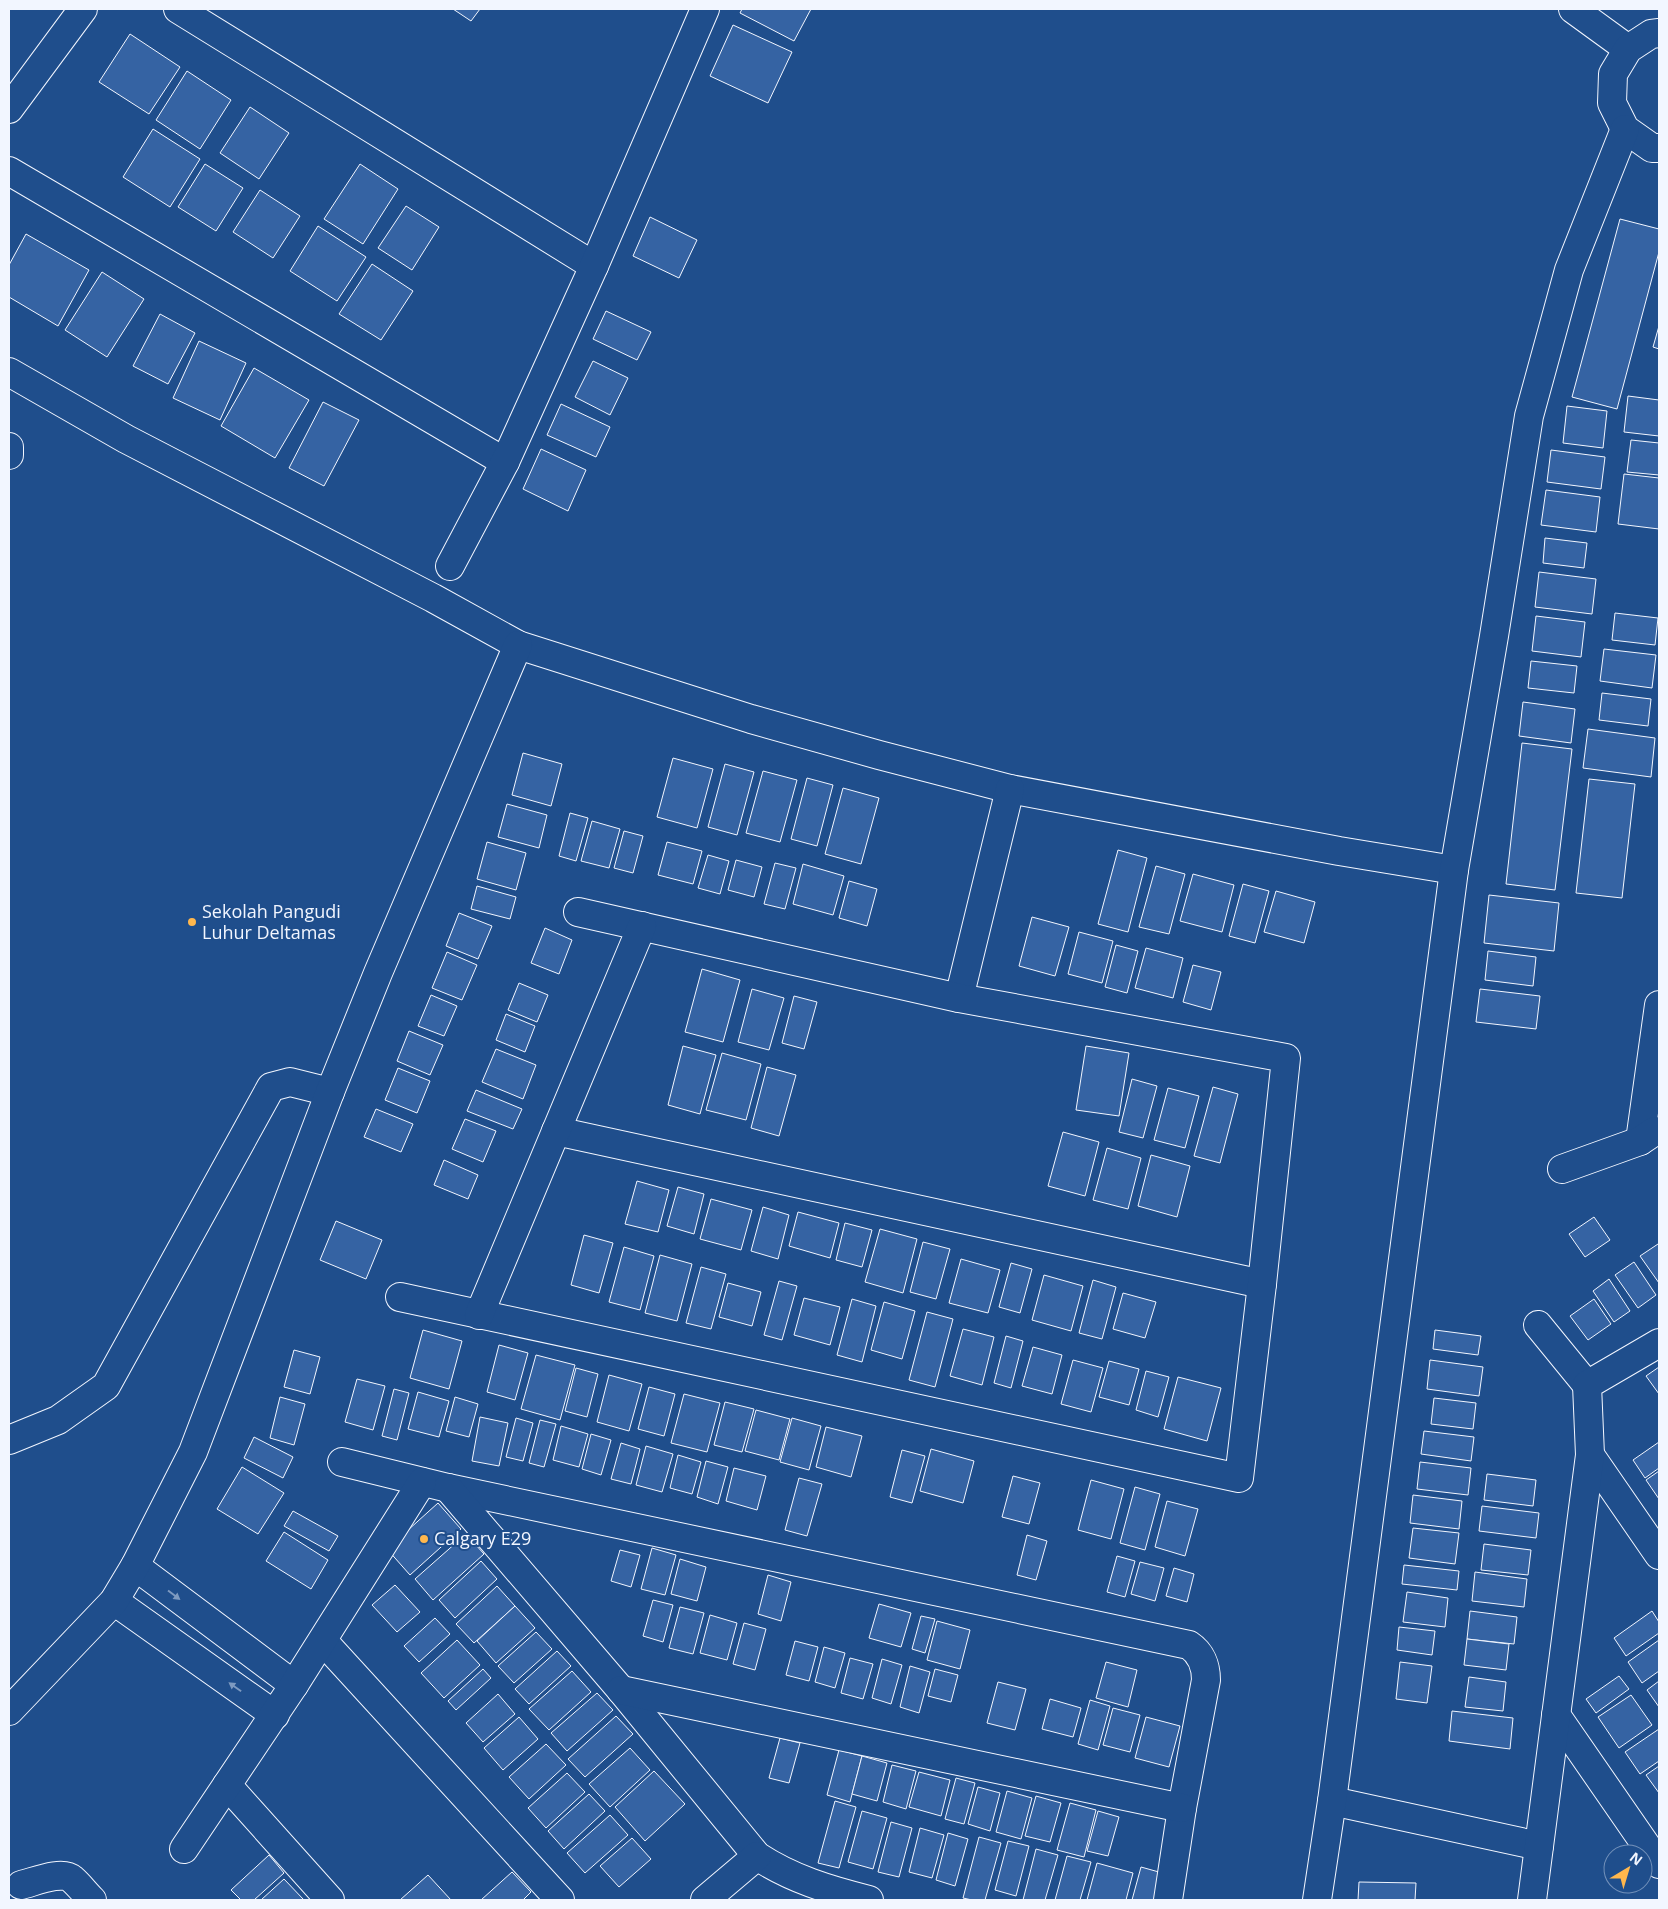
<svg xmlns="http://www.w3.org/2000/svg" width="1668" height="1909" viewBox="0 0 1668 1909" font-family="'Open Sans',sans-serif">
	<rect width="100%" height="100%" fill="#1f4e8c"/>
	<g fill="#3563a3" stroke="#f2f6ff">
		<polygon points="453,9 480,9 471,21"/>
		<polygon points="742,9 811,9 794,41 740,13"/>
		<polygon points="733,25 792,52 768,103 710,76"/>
		<polygon points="130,34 180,67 149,114 99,82"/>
		<polygon points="187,71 231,100 200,149 156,120"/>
		<polygon points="250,107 289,133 259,179 220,153"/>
		<polygon points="153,129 200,159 170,207 123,177"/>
		<polygon points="205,164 243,188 216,231 178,207"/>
		<polygon points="360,164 398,189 363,244 324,219"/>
		<polygon points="260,190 300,216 273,258 233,232"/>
		<polygon points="406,206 439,227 412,270 378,248"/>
		<polygon points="650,217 697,240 679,278 633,256"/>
		<polygon points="1620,219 1659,229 1659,252 1617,409 1572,397"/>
		<polygon points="318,226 366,257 337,301 290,271"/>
		<polygon points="26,234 89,270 58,326 9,297 9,265"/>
		<polygon points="372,264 413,291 381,340 339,314"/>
		<polygon points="102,272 144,299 107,357 65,330"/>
		<polygon points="606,311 651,332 637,360 593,339"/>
		<polygon points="160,314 195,333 168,384 133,366"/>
		<polygon points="1659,326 1659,349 1653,347"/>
		<polygon points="199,341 246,363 220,420 173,398"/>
		<polygon points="593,361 628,378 610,415 575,397"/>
		<polygon points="254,368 309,400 275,458 221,426"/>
		<polygon points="1628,396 1659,400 1659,436 1624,432"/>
		<polygon points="323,402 359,420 324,486 289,468"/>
		<polygon points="561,404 610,427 596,457 547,435"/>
		<polygon points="1567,406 1607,411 1603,448 1563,443"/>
		<polygon points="1631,440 1659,443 1659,475 1627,472"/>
		<polygon points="541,449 586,470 568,511 523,489"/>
		<polygon points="1551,450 1605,457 1601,489 1547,482"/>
		<polygon points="1624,474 1659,478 1659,529 1618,524"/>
		<polygon points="1546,490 1600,497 1596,532 1541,525"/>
		<polygon points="1545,538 1587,543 1584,568 1543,563"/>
		<polygon points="1539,572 1596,579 1592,614 1535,607"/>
		<polygon points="1615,613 1658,618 1655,645 1612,640"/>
		<polygon points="1536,616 1585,622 1581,657 1532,651"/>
		<polygon points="1604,649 1656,655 1652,688 1600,681"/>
		<polygon points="1531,661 1577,666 1574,693 1528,688"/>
		<polygon points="1602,693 1651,699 1648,726 1599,720"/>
		<polygon points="1523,702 1575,709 1571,743 1519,736"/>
		<polygon points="1588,729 1655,738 1651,777 1583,768"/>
		<polygon points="1522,743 1572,749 1555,890 1506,884"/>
		<polygon points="523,753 562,764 551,806 512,795"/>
		<polygon points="673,758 713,769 697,828 657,817"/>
		<polygon points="725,764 754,772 737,835 708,827"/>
		<polygon points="763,771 797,780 780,842 746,833"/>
		<polygon points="807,778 833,785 817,846 791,839"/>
		<polygon points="1589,779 1635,784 1622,898 1576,893"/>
		<polygon points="843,788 879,798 861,864 825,854"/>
		<polygon points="507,804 547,815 539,848 498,837"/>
		<polygon points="570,813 588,818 576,861 559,856"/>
		<polygon points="592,821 620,829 609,868 581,861"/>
		<polygon points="624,831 643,836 633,873 614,868"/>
		<polygon points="487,842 526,853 516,890 477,879"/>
		<polygon points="667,842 702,851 693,884 658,875"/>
		<polygon points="1118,850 1147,858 1128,932 1098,924"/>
		<polygon points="708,855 729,861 720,894 698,888"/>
		<polygon points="736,860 762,867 754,897 728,890"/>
		<polygon points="775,863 796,868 785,909 764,904"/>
		<polygon points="803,864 844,876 833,915 793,904"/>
		<polygon points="1156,866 1185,874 1169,934 1139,927"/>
		<polygon points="1193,874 1234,885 1222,932 1180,921"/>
		<polygon points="849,881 877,889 867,926 839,918"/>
		<polygon points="1243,884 1269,891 1255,943 1229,936"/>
		<polygon points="477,886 516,897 510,919 471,909"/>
		<polygon points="1276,891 1315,902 1304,943 1264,932"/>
		<polygon points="1489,895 1559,903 1554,951 1484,943"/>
		<polygon points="459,913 492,926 478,959 446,946"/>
		<polygon points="1032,917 1069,927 1055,976 1019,966"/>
		<polygon points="545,928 572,940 559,974 531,963"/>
		<polygon points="1079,932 1113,941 1102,983 1068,974"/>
		<polygon points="1116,945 1138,951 1127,993 1105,987"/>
		<polygon points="1146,948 1183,958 1173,998 1135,988"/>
		<polygon points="1488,951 1536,957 1533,986 1485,980"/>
		<polygon points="447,952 477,965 462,1000 432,988"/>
		<polygon points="1193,965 1221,972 1211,1010 1183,1002"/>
		<polygon points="702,969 740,980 723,1042 685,1032"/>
		<polygon points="519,983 548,995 537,1022 508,1010"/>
		<polygon points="752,989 784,998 769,1050 738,1042"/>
		<polygon points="1480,989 1540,996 1536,1029 1476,1022"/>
		<polygon points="431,995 457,1006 444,1036 418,1026"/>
		<polygon points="794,996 817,1002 804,1049 782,1043"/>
		<polygon points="506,1014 535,1026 525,1052 496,1040"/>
		<polygon points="409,1031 443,1045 430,1075 397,1061"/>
		<polygon points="683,1046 716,1055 700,1114 668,1105"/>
		<polygon points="1086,1046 1129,1053 1119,1116 1076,1110"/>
		<polygon points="496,1049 536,1065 523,1099 482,1082"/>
		<polygon points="722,1053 761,1064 746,1120 706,1110"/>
		<polygon points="767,1067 796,1075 779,1136 751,1128"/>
		<polygon points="398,1068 430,1081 417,1113 385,1100"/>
		<polygon points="1132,1079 1157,1086 1143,1138 1119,1132"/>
		<polygon points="1213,1087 1238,1094 1220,1163 1194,1156"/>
		<polygon points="1168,1088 1199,1096 1185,1148 1154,1140"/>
		<polygon points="476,1090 522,1109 513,1129 467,1111"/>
		<polygon points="376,1109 413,1124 401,1152 364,1137"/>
		<polygon points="465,1119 496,1131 483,1162 452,1149"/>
		<polygon points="1063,1132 1099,1142 1085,1196 1048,1186"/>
		<polygon points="1107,1148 1141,1158 1128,1209 1093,1200"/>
		<polygon points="1151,1155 1190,1166 1177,1217 1138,1206"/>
		<polygon points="444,1160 478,1175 468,1199 434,1185"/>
		<polygon points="637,1181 669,1190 658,1232 625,1224"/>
		<polygon points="678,1187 704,1194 694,1234 667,1226"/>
		<polygon points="711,1199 752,1210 741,1250 700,1239"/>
		<polygon points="763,1207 789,1215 778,1259 751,1251"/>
		<polygon points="798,1212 839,1223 830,1258 789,1246"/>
		<polygon points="1594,1217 1610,1240 1585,1257 1569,1234"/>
		<polygon points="336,1221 382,1240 366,1279 320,1260"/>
		<polygon points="845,1223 872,1230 862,1267 836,1260"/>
		<polygon points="880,1229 917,1239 903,1293 865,1282"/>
		<polygon points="584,1235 613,1243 599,1293 571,1285"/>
		<polygon points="923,1242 950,1249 936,1299 910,1292"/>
		<polygon points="1658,1244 1659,1245 1659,1283 1640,1256"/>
		<polygon points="624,1247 654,1256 640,1310 609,1302"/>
		<polygon points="660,1255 692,1264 677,1321 645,1313"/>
		<polygon points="961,1259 1000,1270 988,1313 949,1303"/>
		<polygon points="1634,1262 1656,1295 1638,1308 1615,1275"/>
		<polygon points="1011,1263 1032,1269 1020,1313 999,1307"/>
		<polygon points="701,1267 726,1274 711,1329 686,1323"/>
		<polygon points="1044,1275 1083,1286 1071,1331 1032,1320"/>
		<polygon points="1609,1279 1630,1311 1614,1322 1593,1291"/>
		<polygon points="1093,1280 1116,1287 1102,1339 1079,1333"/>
		<polygon points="779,1281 797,1286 782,1340 764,1335"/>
		<polygon points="728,1283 761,1292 752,1326 719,1317"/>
		<polygon points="1123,1293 1156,1302 1145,1338 1113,1329"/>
		<polygon points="804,1298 840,1307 830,1345 794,1335"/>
		<polygon points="852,1299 876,1306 862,1362 837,1355"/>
		<polygon points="1594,1299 1611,1324 1588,1340 1570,1316"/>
		<polygon points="884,1302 915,1311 902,1359 871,1350"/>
		<polygon points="927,1312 953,1319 935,1387 909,1380"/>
		<polygon points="963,1329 994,1337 982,1385 950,1376"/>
		<polygon points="423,1330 462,1341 449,1389 410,1378"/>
		<polygon points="1435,1330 1481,1336 1478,1355 1433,1349"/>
		<polygon points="1006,1336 1023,1341 1011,1388 994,1383"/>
		<polygon points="499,1345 528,1353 515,1400 487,1392"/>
		<polygon points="1033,1347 1062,1355 1052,1394 1022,1386"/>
		<polygon points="294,1350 320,1357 310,1394 284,1387"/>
		<polygon points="536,1355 575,1365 560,1420 521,1409"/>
		<polygon points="1073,1360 1103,1368 1091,1412 1061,1404"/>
		<polygon points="1430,1360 1483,1367 1479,1396 1427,1389"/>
		<polygon points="1109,1361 1139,1369 1129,1405 1099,1397"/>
		<polygon points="1659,1367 1659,1394 1646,1376"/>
		<polygon points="576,1368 598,1374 587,1417 565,1411"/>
		<polygon points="1146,1371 1169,1377 1158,1417 1136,1410"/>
		<polygon points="609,1375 642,1384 629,1431 597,1422"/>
		<polygon points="1178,1377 1221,1388 1207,1441 1164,1429"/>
		<polygon points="357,1379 385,1386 373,1430 345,1422"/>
		<polygon points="649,1387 675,1394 664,1436 638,1429"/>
		<polygon points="394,1389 409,1393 397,1440 382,1436"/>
		<polygon points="418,1392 449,1401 439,1437 408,1429"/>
		<polygon points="684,1394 720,1403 707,1452 671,1443"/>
		<polygon points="280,1397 305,1404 294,1445 270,1438"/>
		<polygon points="455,1397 478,1404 469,1437 446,1431"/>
		<polygon points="1434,1398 1476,1403 1473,1429 1431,1424"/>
		<polygon points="725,1402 754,1409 742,1452 714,1445"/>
		<polygon points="756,1410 790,1419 779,1460 745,1451"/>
		<polygon points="480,1417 508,1423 499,1466 472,1461"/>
		<polygon points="516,1418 533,1423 523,1461 506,1457"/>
		<polygon points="792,1418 821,1426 809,1470 780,1462"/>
		<polygon points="540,1420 556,1424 544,1467 529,1463"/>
		<polygon points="561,1426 588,1434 579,1467 553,1460"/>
		<polygon points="826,1427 862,1436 851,1477 816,1467"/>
		<polygon points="1424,1431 1474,1437 1471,1461 1421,1454"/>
		<polygon points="591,1434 611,1440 601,1475 582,1469"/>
		<polygon points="254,1437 293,1457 283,1478 244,1458"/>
		<polygon points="1659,1442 1659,1468 1645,1478 1633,1460"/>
		<polygon points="621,1443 640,1449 631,1484 611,1479"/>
		<polygon points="646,1446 673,1454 662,1492 636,1485"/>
		<polygon points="931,1449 974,1461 963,1503 920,1491"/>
		<polygon points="902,1450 925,1456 912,1503 890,1497"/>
		<polygon points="678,1455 701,1462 692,1494 670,1488"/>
		<polygon points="706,1461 728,1467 718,1504 697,1497"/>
		<polygon points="1420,1462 1471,1468 1468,1495 1417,1489"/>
		<polygon points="242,1467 284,1493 258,1534 217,1509"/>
		<polygon points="734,1468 766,1476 757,1510 726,1501"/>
		<polygon points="1659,1471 1659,1499 1646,1480"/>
		<polygon points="1487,1474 1536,1480 1533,1506 1484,1500"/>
		<polygon points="1013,1476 1040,1483 1029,1524 1002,1517"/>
		<polygon points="799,1478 822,1484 807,1536 785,1530"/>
		<polygon points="1091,1480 1124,1489 1111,1539 1078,1530"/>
		<polygon points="1135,1487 1160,1494 1145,1550 1120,1543"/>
		<polygon points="1413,1495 1462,1501 1459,1529 1410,1523"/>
		<polygon points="1167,1501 1198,1509 1185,1556 1155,1547"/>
		<polygon points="438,1503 461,1529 410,1575 387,1549"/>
		<polygon points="1482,1506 1539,1513 1536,1538 1479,1531"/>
		<polygon points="293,1511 338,1536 329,1551 284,1526"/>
		<polygon points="1413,1528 1459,1533 1455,1564 1409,1558"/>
		<polygon points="284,1532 328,1560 311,1589 266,1561"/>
		<polygon points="466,1534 484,1554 433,1600 415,1579"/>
		<polygon points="1027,1535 1047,1541 1036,1580 1017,1575"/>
		<polygon points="1484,1544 1531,1550 1528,1575 1481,1570"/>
		<polygon points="652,1548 676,1555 665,1595 641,1589"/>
		<polygon points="620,1550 640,1555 631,1587 611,1581"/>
		<polygon points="1117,1556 1135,1561 1125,1597 1107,1592"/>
		<polygon points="680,1559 706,1567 697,1601 671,1594"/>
		<polygon points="481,1561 497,1579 455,1618 439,1600"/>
		<polygon points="1140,1562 1164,1568 1155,1601 1131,1594"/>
		<polygon points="1404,1565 1459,1571 1457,1590 1402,1584"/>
		<polygon points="1174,1568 1194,1574 1187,1602 1166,1596"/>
		<polygon points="1475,1572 1527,1579 1524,1607 1472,1601"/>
		<polygon points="768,1575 791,1582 781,1621 758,1614"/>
		<polygon points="395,1585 420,1612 397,1632 372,1605"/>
		<polygon points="497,1586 515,1606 474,1643 456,1624"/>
		<polygon points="1407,1592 1448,1598 1445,1627 1403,1622"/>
		<polygon points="653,1600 673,1605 663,1642 643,1636"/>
		<polygon points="879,1604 911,1613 901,1647 869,1638"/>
		<polygon points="515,1606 535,1628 496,1663 477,1641"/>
		<polygon points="680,1607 704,1613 693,1654 669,1648"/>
		<polygon points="1470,1611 1517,1617 1514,1644 1467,1639"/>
		<polygon points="1652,1611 1659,1622 1659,1633 1626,1656 1614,1638"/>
		<polygon points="710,1615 737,1623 727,1660 700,1653"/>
		<polygon points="921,1616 935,1619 925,1653 912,1649"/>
		<polygon points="435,1618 450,1634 419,1662 404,1646"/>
		<polygon points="937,1621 970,1630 960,1669 927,1660"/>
		<polygon points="744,1623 766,1629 755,1670 733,1664"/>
		<polygon points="1399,1627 1435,1631 1432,1655 1397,1650"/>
		<polygon points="536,1632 552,1649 514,1683 498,1666"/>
		<polygon points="1467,1639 1509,1644 1506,1670 1464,1665"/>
		<polygon points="457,1640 480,1665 444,1698 421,1673"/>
		<polygon points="1659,1640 1659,1671 1642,1683 1628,1662"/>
		<polygon points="795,1641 818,1647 809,1681 786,1675"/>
		<polygon points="824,1647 845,1653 835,1688 815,1682"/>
		<polygon points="557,1651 571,1666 529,1704 515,1689"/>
		<polygon points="850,1658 873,1664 863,1699 841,1693"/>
		<polygon points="882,1659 902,1665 891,1704 872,1698"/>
		<polygon points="1106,1662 1137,1670 1128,1707 1096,1698"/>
		<polygon points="1400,1662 1432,1666 1427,1703 1396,1699"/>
		<polygon points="910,1666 930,1672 919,1713 900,1707"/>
		<polygon points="483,1669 491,1678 456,1710 448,1701"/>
		<polygon points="935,1669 958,1675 951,1702 928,1696"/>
		<polygon points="572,1671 591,1692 549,1730 529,1709"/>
		<polygon points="1619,1676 1629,1689 1596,1713 1586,1699"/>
		<polygon points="1469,1677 1506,1682 1503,1711 1465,1707"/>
		<polygon points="1659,1681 1659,1707 1647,1690"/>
		<polygon points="998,1682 1026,1689 1015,1730 987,1723"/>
		<polygon points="597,1693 613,1710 567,1751 551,1733"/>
		<polygon points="498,1694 515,1714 483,1742 466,1723"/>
		<polygon points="1631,1695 1652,1725 1619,1748 1598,1717"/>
		<polygon points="1050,1699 1081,1708 1073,1737 1042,1729"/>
		<polygon points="1090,1700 1110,1706 1098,1750 1078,1744"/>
		<polygon points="1113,1708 1140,1715 1130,1752 1103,1745"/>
		<polygon points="1452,1711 1513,1718 1510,1749 1449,1741"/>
		<polygon points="616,1716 633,1734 585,1777 568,1759"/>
		<polygon points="519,1717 538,1739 503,1770 484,1748"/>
		<polygon points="1146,1717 1180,1726 1169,1767 1135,1758"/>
		<polygon points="1659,1729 1659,1761 1640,1774 1625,1752"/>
		<polygon points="780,1738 800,1743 789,1783 769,1778"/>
		<polygon points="546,1744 566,1765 529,1799 509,1777"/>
		<polygon points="630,1748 650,1770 610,1807 589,1784"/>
		<polygon points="839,1750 862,1756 850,1802 827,1795"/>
		<polygon points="862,1756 887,1763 877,1801 852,1794"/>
		<polygon points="892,1765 916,1771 906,1809 883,1802"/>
		<polygon points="1659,1766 1659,1793 1646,1775"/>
		<polygon points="654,1771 685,1804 645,1841 615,1807"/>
		<polygon points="919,1772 950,1780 941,1816 909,1807"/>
		<polygon points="567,1773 585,1792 546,1828 528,1808"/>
		<polygon points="956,1778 975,1783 964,1824 945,1819"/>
		<polygon points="978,1787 1000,1793 990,1831 968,1824"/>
		<polygon points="1007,1791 1032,1798 1021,1839 996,1832"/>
		<polygon points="589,1794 605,1811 564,1849 548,1831"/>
		<polygon points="1036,1796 1061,1803 1050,1842 1025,1836"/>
		<polygon points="835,1801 856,1807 839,1868 818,1863"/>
		<polygon points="1070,1803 1096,1810 1084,1857 1057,1850"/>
		<polygon points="862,1811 887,1818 873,1869 848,1862"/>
		<polygon points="1098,1811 1119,1817 1108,1856 1087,1851"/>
		<polygon points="610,1815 628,1835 585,1873 567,1853"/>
		<polygon points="891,1822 912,1828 899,1877 878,1872"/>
		<polygon points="920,1828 944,1835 932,1878 909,1872"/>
		<polygon points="948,1833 968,1839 955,1886 936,1880"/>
		<polygon points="979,1837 1001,1843 985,1900 972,1900 963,1898"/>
		<polygon points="632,1838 651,1859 619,1887 600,1866"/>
		<polygon points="1008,1841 1029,1846 1016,1896 995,1890"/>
		<polygon points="1036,1849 1058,1855 1045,1900 1023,1900"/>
		<polygon points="269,1855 284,1873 254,1900 241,1900 231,1890"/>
		<polygon points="1067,1856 1091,1862 1080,1900 1055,1900"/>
		<polygon points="1097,1863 1133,1873 1126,1900 1087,1900"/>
		<polygon points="1141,1867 1166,1874 1159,1900 1132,1900"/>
		<polygon points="512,1872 531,1892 523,1900 481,1900"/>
		<polygon points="428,1875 451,1900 400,1900"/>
		<polygon points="284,1879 304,1900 261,1900"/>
		<polygon points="1359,1882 1416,1883 1415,1900 1358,1900"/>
	</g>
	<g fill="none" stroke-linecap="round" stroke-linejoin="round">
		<defs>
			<g id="minor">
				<polyline points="178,9 594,266"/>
				<polyline points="1573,9 1628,49"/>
				<polyline points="1659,33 1651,34 1628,49 1613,74 1612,103 1625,129 1652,148 1659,148"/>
				<polyline points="9,109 83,9"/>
				<polyline points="9,171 505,462"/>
				<polyline points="9,372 126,439 433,598 518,645 751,719 879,755 1010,789 1339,851 1454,870"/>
				<polyline points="9,447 9,455"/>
				<polyline points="450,566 505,462 594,266 705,9"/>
				<polyline points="959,998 1010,789"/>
				<polyline points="556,1131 1262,1284"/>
				<polyline points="1640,1141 1659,1005"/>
				<polyline points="1562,1169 1640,1141 1655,1131"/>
				<polyline points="400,1297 1239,1478 1262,1284 1286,1058 959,998 578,912"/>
				<polyline points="479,1315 642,926"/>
				<polyline points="1538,1325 1587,1385"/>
				<polyline points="9,1440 58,1420 106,1386 271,1087 290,1082 330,1092"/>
				<polyline points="1590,1455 1659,1555"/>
				<path d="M342,1462L448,1488L1189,1645C1201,1653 1206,1666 1206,1680L1182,1808L1168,1900"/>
				<path d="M448,1488L621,1690L757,1856C792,1879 829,1890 869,1900"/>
				<polyline points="135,1566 294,1685"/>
				<polyline points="114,1601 275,1715"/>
				<polyline points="323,1641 560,1900"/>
				<polyline points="621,1690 1182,1808"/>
				<polyline points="9,1711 114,1601 135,1566 193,1452 330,1092 378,973 518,645"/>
				<polyline points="1556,1715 1659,1864"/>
				<polyline points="227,1785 330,1900"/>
				<polyline points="1332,1801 1539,1846"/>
				<polyline points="184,1849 294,1685 422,1482"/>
				<path d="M21,1885C34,1882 62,1870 72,1879C79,1885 85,1893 92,1900"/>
				<polyline points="705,1900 757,1856"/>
				<polyline points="1317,1900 1332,1801 1454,870 1494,636 1529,416 1569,270 1625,129"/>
				<polyline points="1532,1900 1590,1455 1587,1385 1659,1343"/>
			</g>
		</defs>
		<use href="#minor" stroke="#f2f6ff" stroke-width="30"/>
		<use href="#minor" stroke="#1f4e8c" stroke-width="28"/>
	</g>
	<defs><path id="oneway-solid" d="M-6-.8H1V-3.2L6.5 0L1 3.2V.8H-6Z" transform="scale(1.25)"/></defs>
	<g fill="#7e9ac0">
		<use href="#oneway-solid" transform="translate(174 1595) rotate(37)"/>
		<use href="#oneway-solid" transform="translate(235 1687) rotate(-145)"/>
	</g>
	<g fill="#ffb74d" stroke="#1f4e8c" stroke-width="2">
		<circle cx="192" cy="922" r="5"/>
		<circle cx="424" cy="1539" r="5"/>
	</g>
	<g text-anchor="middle" stroke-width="4" stroke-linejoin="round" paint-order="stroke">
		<g font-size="18" fill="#f2f6ff" stroke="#1f4e8c" text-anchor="start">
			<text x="202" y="918">Sekolah Pangudi<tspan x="202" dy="21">Luhur Deltamas</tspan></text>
			<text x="434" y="1545">Calgary E29</text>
		</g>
	</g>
	<rect width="1668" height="1909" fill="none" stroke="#f2f6ff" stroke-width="20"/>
	<g transform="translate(1628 1869) rotate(38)"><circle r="24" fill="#1f4e8c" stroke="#7391ba"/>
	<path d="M0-4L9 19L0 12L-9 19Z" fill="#ffb74d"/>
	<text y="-8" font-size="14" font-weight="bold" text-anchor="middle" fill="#f2f6ff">N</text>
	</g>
</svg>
